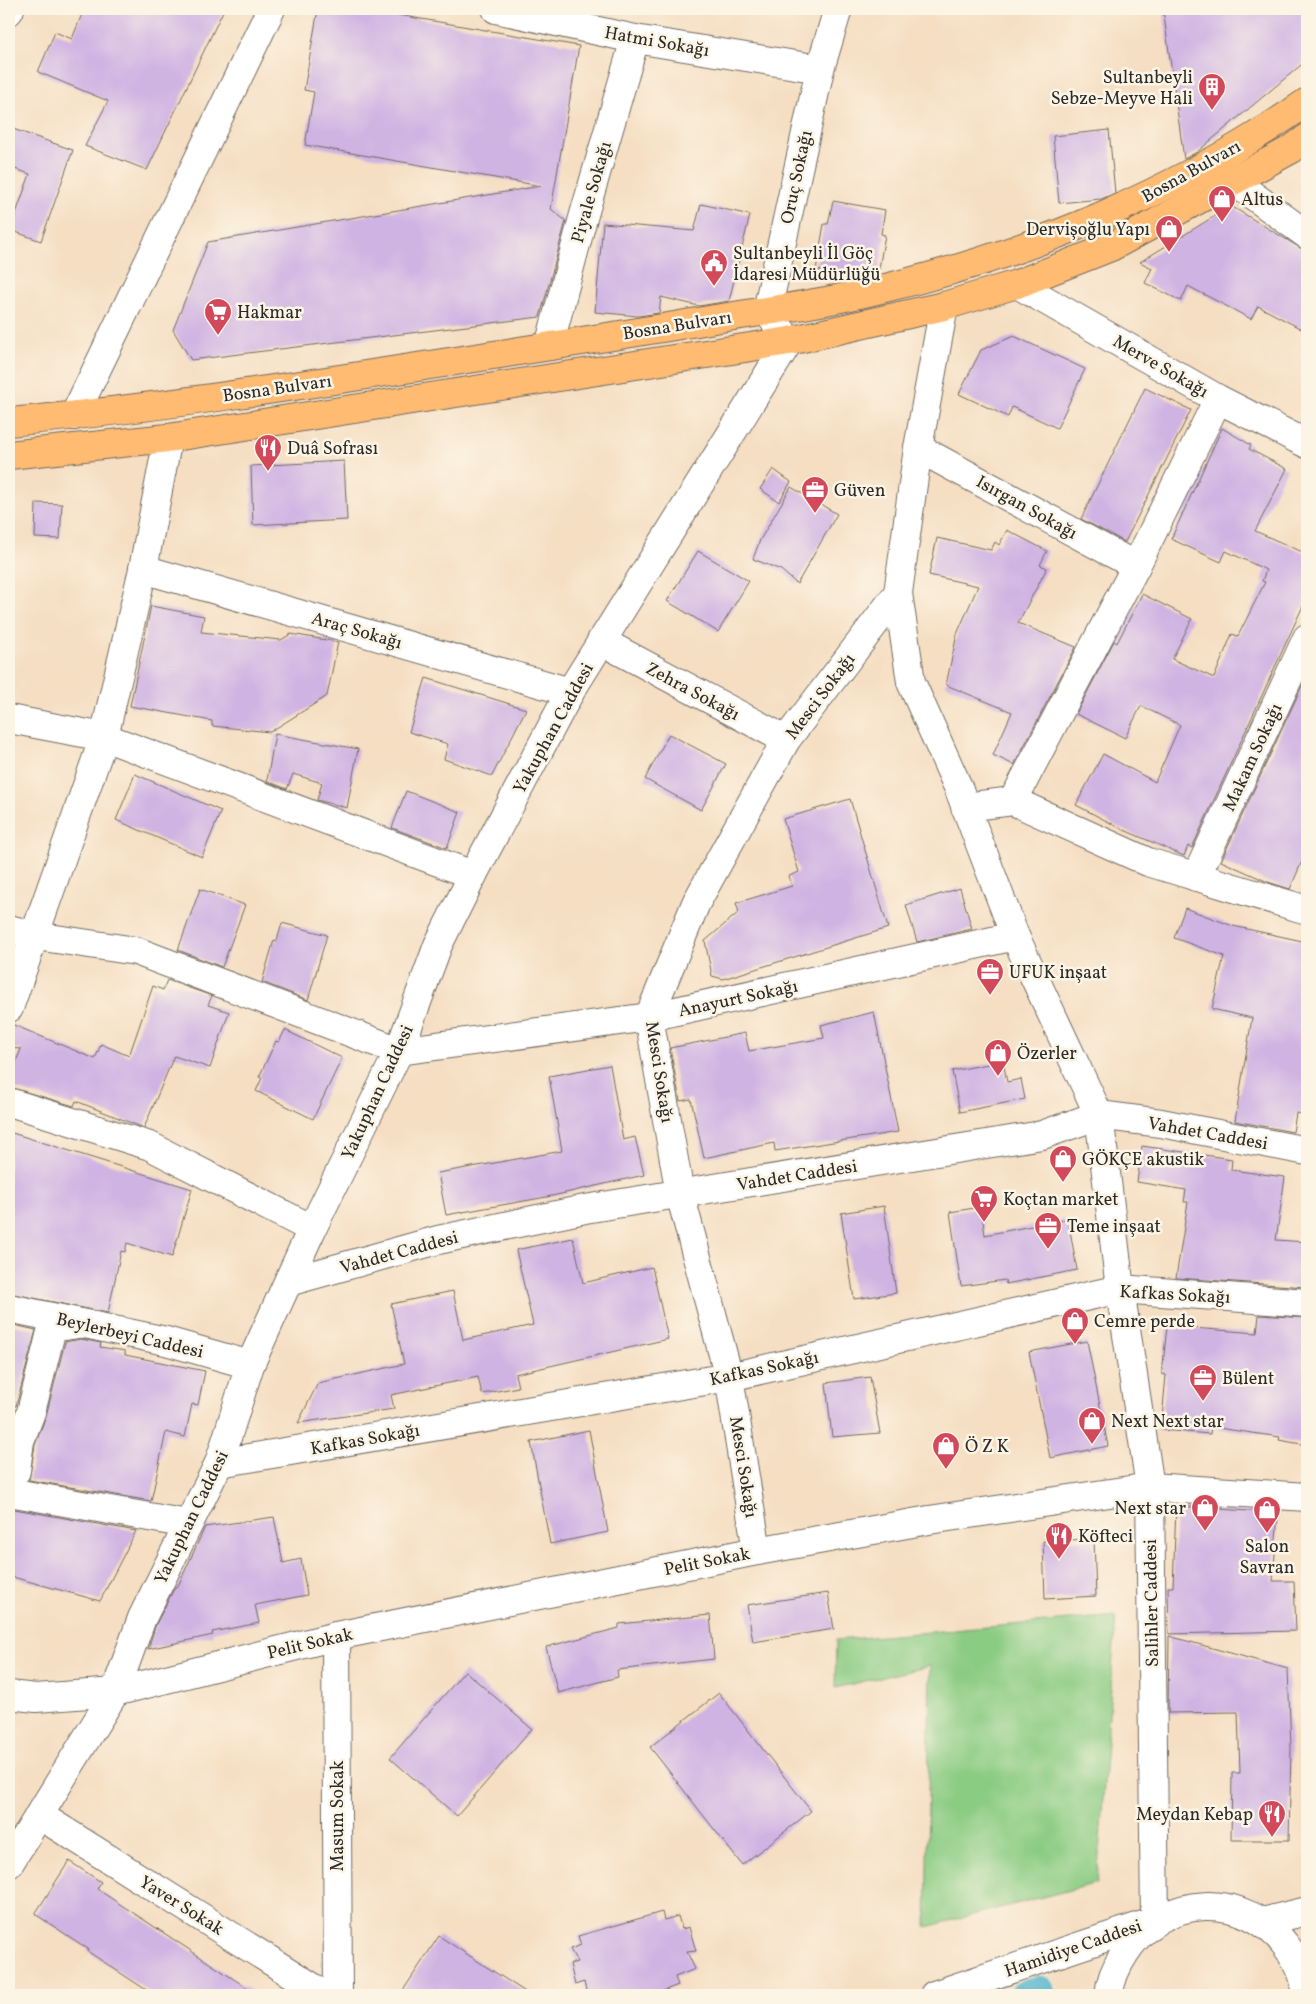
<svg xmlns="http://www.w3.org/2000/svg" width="1316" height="2004" viewBox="0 0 1316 2004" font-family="Vollkorn,serif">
	<rect width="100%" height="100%" fill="#fcf5e5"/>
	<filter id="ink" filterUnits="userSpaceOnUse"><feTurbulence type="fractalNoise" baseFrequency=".02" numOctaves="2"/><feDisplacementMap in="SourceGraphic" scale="10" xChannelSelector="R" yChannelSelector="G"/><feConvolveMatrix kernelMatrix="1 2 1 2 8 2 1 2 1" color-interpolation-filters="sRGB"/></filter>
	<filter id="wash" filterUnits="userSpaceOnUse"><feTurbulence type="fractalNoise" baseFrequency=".0096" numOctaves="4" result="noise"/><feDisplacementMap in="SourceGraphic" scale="20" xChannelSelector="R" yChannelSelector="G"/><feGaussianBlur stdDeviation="1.12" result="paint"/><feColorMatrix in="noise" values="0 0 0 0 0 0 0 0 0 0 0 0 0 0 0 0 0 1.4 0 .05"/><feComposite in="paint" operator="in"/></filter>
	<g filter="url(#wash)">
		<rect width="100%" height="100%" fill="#f5dec2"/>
		<polygon fill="#8bcc83" stroke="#5b7c57" points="1116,1616 1097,1883 926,1927 930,1666 835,1688 836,1640"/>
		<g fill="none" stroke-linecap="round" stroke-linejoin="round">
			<polyline stroke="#4cb3cb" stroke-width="29" points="1024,1995 1040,1990"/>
		</g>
		<g id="blocks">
			<g fill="#cfb3e3">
				<polygon points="84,9 224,9 147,170 85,146 108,101 38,72 55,32 72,39"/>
				<polygon points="318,9 363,9 579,46 551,209 566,221 540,317 191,360 173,330 208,242 541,186 305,145 314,92 304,90"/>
				<polygon points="1163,9 1307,9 1307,60 1197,152 1184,159"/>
				<polygon points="13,129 73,150 41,241 10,230 30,174 9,167 9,142"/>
				<polygon points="1109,130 1115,193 1101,199 1059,203 1053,136"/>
				<polygon points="833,201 885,210 881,234 885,235 878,274 861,278 816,270 824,224 828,224"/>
				<polygon points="701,204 750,215 729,301 699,306 661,297 659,313 638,316 595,312 603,223 694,231"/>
				<polygon points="1231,206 1307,252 1307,332 1258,306 1251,319 1188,286 1181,301 1145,283 1152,268 1140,262"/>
				<polygon points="1014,336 1085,369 1057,428 1012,407 1008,417 959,394 981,350"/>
				<polygon points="1145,388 1191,410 1125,542 1081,519"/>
				<polygon points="1222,428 1251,445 1249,449 1287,469 1255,531 1307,554 1307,597 1192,848 1188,846 1184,856 1124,830 1076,805 1103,754 1155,782 1180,725 1141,706 1125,738 1076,714 1114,641 1117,643 1142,594 1192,619 1172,659 1214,678 1232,634 1238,636 1265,582 1262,581 1266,570 1226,551 1221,562 1171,539"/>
				<polygon points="344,461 347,520 253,525 251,466"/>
				<polygon points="773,469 791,482 779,502 760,489"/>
				<polygon points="791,487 837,514 797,584 781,570 753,559 760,540"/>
				<polygon points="36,503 62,504 60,539 35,538"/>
				<polygon points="1007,530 1047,551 1040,565 1047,568 1018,623 1076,647 1014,765 993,755 1012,712 946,685 957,634 978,586 929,575 937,538 991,550 995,542 999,545"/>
				<polygon points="698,551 749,581 718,632 667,601"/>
				<polygon points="151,606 204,616 201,632 281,640 291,634 338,642 327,696 270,732 212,726 212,721 130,706"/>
				<polygon points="1307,675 1307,850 1290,889 1268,882 1221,861"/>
				<polygon points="426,678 526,709 492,776 444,759 448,744 409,732"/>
				<polygon points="275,734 358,749 347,808 317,800 322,783 293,774 287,789 267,781"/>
				<polygon points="669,734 726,764 701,810 645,779"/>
				<polygon points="135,774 221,811 202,857 116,820"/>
				<polygon points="406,791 460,812 447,848 392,828"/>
				<polygon points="850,799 888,928 723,979 712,976 705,941 739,912 736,903 792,886 789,876 799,872 783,819"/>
				<polygon points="960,888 972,929 917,942 906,905"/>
				<polygon points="200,889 245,905 222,967 178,950"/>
				<polygon points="1185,908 1233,926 1307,942 1307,1115 1296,1113 1293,1132 1235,1121 1252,1018 1212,1009 1224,956 1174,938"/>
				<polygon points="282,923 327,935 308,1000 262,982 274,940 277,941"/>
				<polygon points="167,980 212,996 208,1005 229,1012 210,1068 174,1056 144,1128 76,1101 74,1106 9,1087 9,1079 21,1049 9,1048 9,1023 95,1059 101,1044 129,1056 153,986 163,990"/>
				<polygon points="874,1012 898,1132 775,1151 774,1143 704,1158 691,1099 680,1101 670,1048 745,1033 749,1051 824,1038 821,1025"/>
				<polygon points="285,1030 342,1058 313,1119 256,1091 262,1078 259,1077 276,1041 279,1042"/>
				<polygon points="1003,1061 1007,1082 1021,1079 1025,1099 960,1112 952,1071"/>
				<polygon points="610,1065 623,1140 635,1137 644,1175 552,1196 446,1215 438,1173 562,1151 549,1076"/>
				<polygon points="9,1132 192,1189 172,1257 127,1243 125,1252 121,1251 108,1313 9,1293"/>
				<polygon points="1142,1146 1232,1159 1231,1170 1285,1177 1276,1240 1307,1242 1307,1287 1176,1278 1188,1202 1184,1202 1186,1190 1137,1182"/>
				<polygon points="884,1206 896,1293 854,1299 841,1213"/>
				<polygon points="981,1207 985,1235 1068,1219 1077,1270 1006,1284 1005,1280 961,1286 950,1212"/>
				<polygon points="573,1238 583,1283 652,1267 668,1339 515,1374 518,1387 482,1394 478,1377 391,1395 394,1409 298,1423 318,1383 404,1364 391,1304 453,1291 463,1340 533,1325 516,1250"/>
				<polygon points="1259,1315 1307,1318 1307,1445 1279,1440 1280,1437 1211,1427 1210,1434 1161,1430 1166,1375 1162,1374 1167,1326 1257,1333"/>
				<polygon points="9,1324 36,1330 16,1406 9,1405"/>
				<polygon points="81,1339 101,1343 100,1347 125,1351 125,1355 205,1371 198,1405 192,1404 185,1437 166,1432 151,1501 29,1480 35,1445 46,1416 65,1342"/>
				<polygon points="1087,1341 1108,1446 1050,1458 1029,1352"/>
				<polygon points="870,1377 880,1433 832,1437 826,1383"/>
				<polygon points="589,1430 608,1532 550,1544 531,1442"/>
				<polygon points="1176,1506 1278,1513 1273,1581 1294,1581 1296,1631 1169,1634 1168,1587 1173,1587"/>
				<polygon points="9,1508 136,1531 100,1601 9,1576"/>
				<polygon points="274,1517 283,1563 301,1559 307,1595 255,1605 259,1623 212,1632 213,1635 148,1649 156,1624 175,1587 178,1586 205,1527"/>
				<polygon points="1094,1539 1096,1596 1045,1599 1043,1541"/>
				<polygon points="828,1593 834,1629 753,1642 747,1605"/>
				<polygon points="710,1615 714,1659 617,1670 618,1677 558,1693 546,1647 619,1628 619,1624"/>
				<polygon points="1169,1636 1288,1669 1291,1748 1289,1840 1231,1840 1232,1773 1240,1773 1238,1712 1168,1713"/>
				<polygon points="465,1671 532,1729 457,1816 390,1758"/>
				<polygon points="719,1693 811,1811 742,1865 650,1747"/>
				<polygon points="69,1861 101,1882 97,1889 258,1995 154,1995 87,1951 88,1949 35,1914"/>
				<polygon points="662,1912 664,1920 678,1916 682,1929 689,1927 696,1951 687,1952 695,1969 675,1977 678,1985 653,1995 587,1995 584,1982 575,1985 570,1964 577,1962 570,1949 581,1945 578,1936"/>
				<polygon points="439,1936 530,1995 400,1995"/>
			</g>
		</g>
	</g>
	<g filter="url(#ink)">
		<use href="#blocks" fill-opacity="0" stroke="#726a60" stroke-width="1"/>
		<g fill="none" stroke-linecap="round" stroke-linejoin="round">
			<defs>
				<g id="minor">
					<polyline points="496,9 635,39 820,69"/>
					<polyline points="9,11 10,9"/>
					<polyline points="1233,181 1307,235"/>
					<polyline points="1017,284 1218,399 1307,444"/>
					<polyline points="944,306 918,448 898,593 911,682 958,787 1015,936 1099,1115 1120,1289 1150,1487 1155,1921"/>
					<polyline points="549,346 583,218 635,39"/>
					<polyline points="74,416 271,9"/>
					<polyline points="918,448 1136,566"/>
					<polyline points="143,569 570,692"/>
					<polyline points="601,641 786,740"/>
					<polyline points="9,719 104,737 473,875"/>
					<polyline points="1013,801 1136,566 1218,399"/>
					<polyline points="965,807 1013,801 1148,862 1307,910"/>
					<polyline points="1196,877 1307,638"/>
					<polyline points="9,929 36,936 136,951 399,1051 649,1017 1015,936"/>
					<polyline points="9,1008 104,737 143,569 168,438"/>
					<polyline points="9,1102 150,1146 312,1229"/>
					<polyline points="288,1282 438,1240 585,1209 1042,1135 1099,1115 1161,1123 1307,1151"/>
					<polyline points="9,1308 166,1341 250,1365"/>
					<polyline points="219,1463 729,1377 1120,1289 1307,1303"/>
					<polyline points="9,1473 16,1471 20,1441 31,1412 52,1328 78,1324"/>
					<polyline points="9,1492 188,1524"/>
					<polyline points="757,1551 729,1377 680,1194 649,1017 696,903 786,740 898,593"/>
					<polyline points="336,1636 338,1995"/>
					<polyline points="9,1695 36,1698 115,1692 336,1636 757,1551 929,1520 1150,1487 1307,1497"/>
					<polyline points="39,1815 325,1995"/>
					<polyline points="9,1864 115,1692 142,1618 219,1463 250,1365 312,1229 399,1051 438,945 473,875 570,692 789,341 767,311 820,69 838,9"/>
					<polyline points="1262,1922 1307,1911"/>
					<polyline points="934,1995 1149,1923"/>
					<path d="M1109,1995C1110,1981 1117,1965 1125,1953C1162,1893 1246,1890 1287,1947C1298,1961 1306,1977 1306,1995"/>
				</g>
				<g id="major">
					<path d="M9,422C178,406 346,378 513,352C582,341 652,330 721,318C774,310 829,302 881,289C1032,253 1180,191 1307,102"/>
					<polyline points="9,455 168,438 789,341 944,306 1017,284 1111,247 1292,149 1307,138"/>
				</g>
			</defs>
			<use href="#minor" stroke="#726a60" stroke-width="30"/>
			<use href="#major" stroke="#726a60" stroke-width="30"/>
			<use href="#minor" stroke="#fff" stroke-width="28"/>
			<use href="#major" stroke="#ffbb71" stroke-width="28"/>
		</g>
	</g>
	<defs>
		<symbol id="building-pin" viewBox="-11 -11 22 30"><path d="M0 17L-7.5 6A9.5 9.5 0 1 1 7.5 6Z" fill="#d1495b" stroke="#fcf5e5"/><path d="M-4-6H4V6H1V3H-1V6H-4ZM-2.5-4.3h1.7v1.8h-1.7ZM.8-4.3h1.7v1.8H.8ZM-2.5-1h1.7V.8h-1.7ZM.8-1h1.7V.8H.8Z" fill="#fff"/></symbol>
		<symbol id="shop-pin" viewBox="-11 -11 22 30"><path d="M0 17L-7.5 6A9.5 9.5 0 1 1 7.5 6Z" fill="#d1495b" stroke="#fcf5e5"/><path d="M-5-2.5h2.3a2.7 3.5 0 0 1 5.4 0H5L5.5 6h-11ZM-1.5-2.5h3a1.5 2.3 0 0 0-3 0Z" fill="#fff"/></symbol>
		<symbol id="civic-pin" viewBox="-11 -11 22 30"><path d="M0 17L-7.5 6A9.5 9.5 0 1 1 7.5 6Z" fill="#d1495b" stroke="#fcf5e5"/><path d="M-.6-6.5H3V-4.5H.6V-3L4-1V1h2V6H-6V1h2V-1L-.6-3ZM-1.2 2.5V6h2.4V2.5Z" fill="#fff"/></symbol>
		<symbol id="supermarket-pin" viewBox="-11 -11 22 30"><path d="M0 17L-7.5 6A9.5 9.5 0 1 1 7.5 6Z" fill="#d1495b" stroke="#fcf5e5"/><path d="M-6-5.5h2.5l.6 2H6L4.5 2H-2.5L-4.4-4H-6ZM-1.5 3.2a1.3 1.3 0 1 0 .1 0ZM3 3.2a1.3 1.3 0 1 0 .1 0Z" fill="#fff"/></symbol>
		<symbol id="restaurant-pin" viewBox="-11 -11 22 30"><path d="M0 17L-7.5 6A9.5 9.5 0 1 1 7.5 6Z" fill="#d1495b" stroke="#fcf5e5"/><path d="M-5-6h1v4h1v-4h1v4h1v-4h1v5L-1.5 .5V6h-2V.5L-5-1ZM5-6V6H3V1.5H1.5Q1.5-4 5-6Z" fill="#fff"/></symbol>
		<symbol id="office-pin" viewBox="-11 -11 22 30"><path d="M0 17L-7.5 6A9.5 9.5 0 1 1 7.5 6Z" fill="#d1495b" stroke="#fcf5e5"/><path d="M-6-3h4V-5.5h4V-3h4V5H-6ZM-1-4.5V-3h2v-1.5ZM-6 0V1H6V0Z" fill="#fff"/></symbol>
	</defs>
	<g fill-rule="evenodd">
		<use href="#building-pin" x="1196" y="71" width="32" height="43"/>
		<use href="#shop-pin" x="1206" y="183" width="32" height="43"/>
		<use href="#shop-pin" x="1153" y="213" width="32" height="43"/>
		<use href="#civic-pin" x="698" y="247" width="32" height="43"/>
		<use href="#supermarket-pin" x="202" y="296" width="32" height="43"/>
		<use href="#restaurant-pin" x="252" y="432" width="32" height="43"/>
		<use href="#office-pin" x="799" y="474" width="32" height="43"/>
		<use href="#office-pin" x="974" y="956" width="32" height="43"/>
		<use href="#shop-pin" x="982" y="1037" width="32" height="43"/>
		<use href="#shop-pin" x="1047" y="1143" width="32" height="43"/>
		<use href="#supermarket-pin" x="968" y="1183" width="32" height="43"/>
		<use href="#office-pin" x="1032" y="1210" width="32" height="43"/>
		<use href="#shop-pin" x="1059" y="1305" width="32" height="43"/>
		<use href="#office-pin" x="1187" y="1362" width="32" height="43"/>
		<use href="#shop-pin" x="1076" y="1405" width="32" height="43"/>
		<use href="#shop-pin" x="930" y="1430" width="32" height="43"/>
		<use href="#shop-pin" x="1189" y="1492" width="32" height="43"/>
		<use href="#shop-pin" x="1251" y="1494" width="32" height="43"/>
		<use href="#restaurant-pin" x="1043" y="1520" width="32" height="43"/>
		<use href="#restaurant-pin" x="1256" y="1798" width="32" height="43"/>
	</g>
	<g text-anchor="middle" stroke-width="5" stroke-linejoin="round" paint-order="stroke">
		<g font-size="18" fill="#2b2b2b" stroke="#fcf5e5">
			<text transform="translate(657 41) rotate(10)" y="6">Hatmi Sokağı</text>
			<text transform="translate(1191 171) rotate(-29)" y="6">Bosna Bulvarı</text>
			<text transform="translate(796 177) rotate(-78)" y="6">Oruç Sokağı</text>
			<text transform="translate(591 192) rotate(-74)" y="6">Piyale Sokağı</text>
			<text transform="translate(677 325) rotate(-9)" y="6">Bosna Bulvarı</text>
			<text transform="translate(1161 366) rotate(30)" y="6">Merve Sokağı</text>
			<text transform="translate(277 388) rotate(-8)" y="6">Bosna Bulvarı</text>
			<text transform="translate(1027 507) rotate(29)" y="6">Isırgan Sokağı</text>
			<text transform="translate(357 630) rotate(16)" y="6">Araç Sokağı</text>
			<text transform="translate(693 691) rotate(28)" y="6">Zehra Sokağı</text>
			<text transform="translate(820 696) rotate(-53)" y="6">Mesci Sokağı</text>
			<text transform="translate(553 728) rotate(-61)" y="6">Yakuphan Caddesi</text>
			<text transform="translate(1252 757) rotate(-65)" y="6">Makam Sokağı</text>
			<text transform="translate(738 998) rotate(-12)" y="6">Anayurt Sokağı</text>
			<text transform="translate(660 1072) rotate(81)" y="6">Mesci Sokağı</text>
			<text transform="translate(377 1092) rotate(-65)" y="6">Yakuphan Caddesi</text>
			<text transform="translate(1208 1133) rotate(10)" y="6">Vahdet Caddesi</text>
			<text transform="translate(797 1175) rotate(-9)" y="6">Vahdet Caddesi</text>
			<text transform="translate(399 1252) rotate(-15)" y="6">Vahdet Caddesi</text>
			<text transform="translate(1175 1294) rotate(3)" y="6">Kafkas Sokağı</text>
			<text transform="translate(130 1335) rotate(13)" y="6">Beylerbeyi Caddesi</text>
			<text transform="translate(764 1368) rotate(-12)" y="6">Kafkas Sokağı</text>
			<text transform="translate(365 1439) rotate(-10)" y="6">Kafkas Sokağı</text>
			<text transform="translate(744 1467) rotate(81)" y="6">Mesci Sokağı</text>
			<text transform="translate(191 1517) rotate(-64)" y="6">Yakuphan Caddesi</text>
			<text transform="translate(707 1561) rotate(-11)" y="6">Pelit Sokak</text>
			<text transform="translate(1151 1603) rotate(-91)" y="6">Salihler Caddesi</text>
			<text transform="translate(310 1643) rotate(-13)" y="6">Pelit Sokak</text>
			<text transform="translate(337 1816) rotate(-90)" y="6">Masum Sokak</text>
			<text transform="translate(182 1905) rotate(32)" y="6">Yaver Sokak</text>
			<text transform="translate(1073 1948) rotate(-19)" y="6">Hamidiye Caddesi</text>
		</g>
		<g font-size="18" fill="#2b2b2b" stroke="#fcf5e5" text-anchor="start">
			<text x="1193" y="83" text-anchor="end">Sultanbeyli<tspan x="1193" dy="21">Sebze-Meyve Hali</tspan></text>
			<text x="1241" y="205">Altus</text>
			<text x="1150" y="235" text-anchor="end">Dervişoğlu Yapı</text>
			<text x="733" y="259">Sultanbeyli İl Göç<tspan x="733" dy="21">İdaresi Müdürlüğü</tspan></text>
			<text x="237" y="318">Hakmar</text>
			<text x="287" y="454">Duâ Sofrası</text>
			<text x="834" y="496">Güven</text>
			<text x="1009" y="978">UFUK inşaat</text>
			<text x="1017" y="1059">Özerler</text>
			<text x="1082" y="1165">GÖKÇE akustik</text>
			<text x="1003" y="1205">Koçtan market</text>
			<text x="1067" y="1232">Teme inşaat</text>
			<text x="1094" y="1327">Cemre perde</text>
			<text x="1222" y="1384">Bülent</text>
			<text x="1111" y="1427">Next Next star</text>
			<text x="965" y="1452">Ö Z K</text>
			<text x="1186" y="1514" text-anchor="end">Next star</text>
			<text x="1078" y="1542">Köfteci</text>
			<text x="1267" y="1552" text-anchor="middle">Salon<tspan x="1267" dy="21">Savran</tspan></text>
			<text x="1253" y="1820" text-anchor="end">Meydan Kebap</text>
		</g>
	</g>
	<rect width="1316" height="2004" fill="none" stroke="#fcf5e5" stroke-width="30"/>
</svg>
